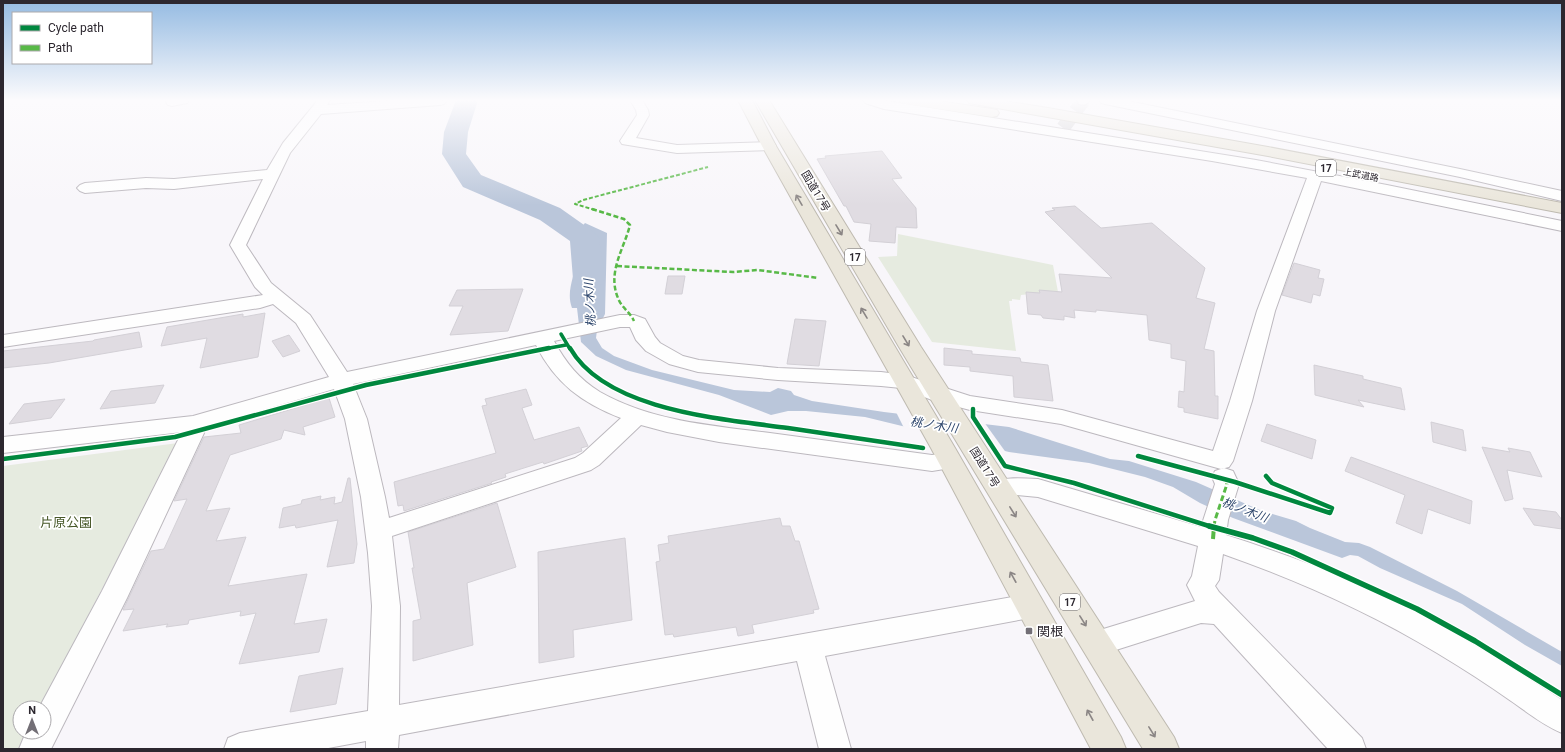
<svg xmlns="http://www.w3.org/2000/svg" width="1565" height="752" viewBox="0 0 1565 752" font-family="Roboto,'Noto Sans JP',sans-serif">
	<rect width="100%" height="100%" fill="#f8f6fa"/>
	<g fill="#e6ebe0">
		<polygon points="898,234 1053,265 1058,292 1039,291 1040,293 1021,295 1020,300 1012,299 1012,301 1009,301 1016,351 932,342 878,257 897,256"/>
		<polygon points="178,443 40,708 20,708 20,732 27,732 18,749 3,749 3,466"/>
	</g>
	<path fill="#bac6da" d="M585,223L607,233L605,314L597,330L596,338L602,348L614,356L652,370L734,390L770,392L778,388L791,391L794,395L812,401L884,412L1009,427L1110,459L1129,461L1196,482L1262,511L1296,521L1310,528L1345,542L1359,543L1370,547L1457,591L1562,652V666L1525,645L1462,604L1380,568L1358,556L1350,555L1342,558L1233,518L1200,503L1173,487L1145,477L1089,463L1009,452L865,417L806,411H788L771,415L719,395L626,370L596,356L581,342L577,308H572C565,290 577,273 576,255C575,249 573,245 570,240Z"/>
	<polygon fill="#f8f6fa" points="896,412 984,422 1007,454 904,428"/>
	<g fill="none" stroke-linecap="round" stroke-linejoin="round">
		<polygon fill="#bac6da" fill-rule="evenodd" points="456,100 478,100 468,132 466,154 481,175 560,208 594,232 599,238 605,279 600,286 589,289 578,286 573,279 570,241 540,220 463,187 442,154 444,132"/>
	</g>
	<g fill="#e0dce2" stroke="#d3d0d6">
		<polygon points="882,151 902,178 892,179 916,208 917,228 896,227 895,243 869,241 871,224 854,222 846,206 844,206 817,159 826,158 825,156"/>
		<polygon points="1075,206 1101,228 1152,223 1205,268 1196,298 1215,303 1204,349 1214,351 1215,396 1218,396 1218,419 1184,412 1184,408 1178,407 1179,391 1184,392 1186,361 1171,358 1171,344 1149,340 1147,315 1096,310 1096,312 1074,310 1075,318 1064,316 1064,320 1043,318 1041,315 1028,314 1026,292 1040,293 1039,290 1062,292 1059,274 1112,278 1045,212 1055,210 1052,208"/>
		<polygon points="1294,263 1320,270 1318,278 1324,279 1320,296 1313,294 1311,303 1282,295"/>
		<polygon points="668,276 685,276 682,294 665,294"/>
		<polygon points="523,289 508,331 450,335 463,306 449,306 457,290"/>
		<polygon points="265,313 258,357 200,368 207,338 161,346 167,327 243,314 243,317"/>
		<polygon points="795,319 826,321 819,366 787,364"/>
		<polygon points="139,332 142,347 49,363 3,368 3,351 93,341 94,340"/>
		<polygon points="289,335 300,351 283,357 272,341"/>
		<polygon points="944,348 972,351 972,354 1020,358 1021,362 1048,365 1053,401 1014,397 1013,376 970,371 970,367 944,365"/>
		<polygon points="1314,365 1363,376 1363,379 1401,388 1405,410 1358,400 1364,407 1315,395"/>
		<polygon points="164,385 155,403 100,409 111,391"/>
		<polygon points="526,389 532,405 522,408 534,440 579,427 588,446 581,448 582,451 544,464 543,462 505,474 506,477 491,482 492,483 404,511 403,505 398,506 394,482 496,453 482,406 487,405 485,399"/>
		<polygon points="329,398 335,417 303,427 305,435 284,430 281,439 230,455 206,511 230,508 216,541 246,537 228,586 307,574 294,624 327,619 319,652 239,664 256,613 240,616 241,611 189,620 188,624 166,627 168,624 123,631 134,609 123,610 151,551 164,549 187,499 174,501 204,437 241,433 239,425"/>
		<polygon points="65,399 51,418 9,424 24,404"/>
		<polygon points="1431,422 1463,430 1466,451 1433,442"/>
		<polygon points="1267,424 1316,440 1312,459 1261,441"/>
		<polygon points="1482,447 1510,452 1508,448 1530,452 1542,477 1507,470 1513,499 1505,501"/>
		<polygon points="1351,457 1472,501 1470,524 1428,509 1422,534 1396,523 1405,495 1345,471"/>
		<polygon points="348,478 350,478 357,544 354,563 327,567 338,520 296,528 295,525 279,528 283,508 301,504 302,500 321,496 320,500 335,497 334,504 342,502"/>
		<polygon points="497,503 516,567 467,583 473,645 413,661 413,621 421,619 412,568 414,568 408,532"/>
		<polygon points="1523,508 1556,512 1562,520 1562,529 1534,525"/>
		<polygon points="780,518 782,526 790,526 795,541 799,541 819,609 813,610 814,613 752,625 754,633 738,636 736,627 674,637 673,634 665,635 656,562 660,561 658,545 669,543 668,536"/>
		<polygon points="625,538 632,620 573,630 574,657 539,663 538,552"/>
		<polygon points="343,668 336,704 290,712 299,676"/>
	</g>
	<g fill="none" stroke-linecap="round" stroke-linejoin="round">
		<polyline stroke="#cfcdd1" stroke-width="14" stroke-dasharray="14 7" stroke-linecap="butt" points="1063,128 1083,101"/>
		<defs>
			<g id="minor">
				<polygon points="167,100 189,100 187,103 172,106 168,105 166,102"/>
				<path d="M318,100H330L327,105L402,100L446,101L444,104L440,105L321,114L290,153L246,245L271,283L310,315L347,372L620,315H634L645,319L655,337L660,343L683,356L699,360L778,368L881,372L905,375L970,396L1062,410L1213,451L1230,401L1257,311L1307,178L1212,161L884,109L865,103L863,100H881L1256,160L1387,185L1562,221V231L1321,181L1275,311L1252,401L1233,461L1229,467L1221,469L1061,424L970,410L932,400L901,388L881,386L778,380L698,372L669,364L646,351L636,340L630,327H620L554,341C566,363 579,379 600,392C651,421 713,426 770,433C824,440 878,448 932,455L949,453L957,455L961,461L957,467L932,471L719,442L667,432L641,425L599,465L591,470L392,536L400,606L399,705L1030,594L1040,598L1044,606L1040,614L1030,618L825,656L851,749H819L797,661L399,735L398,749H366V741L323,749H224L228,738L240,733L368,711L372,606L368,553L361,497L345,419L334,389L205,427L204,433L127,598L51,749H19L26,732H44V708H39L102,591L182,432L3,453V437L193,416L329,377L296,323L273,304L260,308L3,347V335L263,295L255,287L230,245L263,179L174,189L146,188L85,193L80,191L77,188L80,185L85,183L146,178L174,179L267,170L283,143ZM536,345C555,383 582,403 621,418L583,453L575,458L389,518L385,497L367,419L353,384Z"/>
				<polygon points="630,100 642,100 648,110 649,115 636,138 677,145 769,142 774,143 776,146 774,149 769,150 677,153 622,144 620,141 637,115 636,110"/>
				<path d="M1077,100H1090C1087,105 1084,105 1079,104Z"/>
				<polygon points="1099,100 1123,100 1460,169 1562,191 1562,201 1460,177 1105,104 1101,103"/>
				<path d="M1224,468L1233,471L1239,484L1228,520L1226,535C1272,550 1318,566 1362,586C1432,617 1498,658 1562,700V733C1543,725 1527,712 1511,701C1487,684 1462,668 1437,653C1369,612 1297,580 1223,554L1219,580L1215,586L1219,592L1362,738L1366,749H1328L1214,624L1201,623L1097,656L1087,652L1082,643L1087,634L1195,601L1187,585L1192,576L1198,546L1038,497L1017,495L998,497L989,494L986,488L989,482C1006,477 1021,478 1038,479L1201,527L1215,484L1212,477L1215,471Z"/>
			</g>
			<g id="highway">
				<polygon points="738,100 752,100 776,146 955,448 1121,737 1126,749 1091,749 931,448 762,146"/>
				<polygon points="755,100 769,100 921,347 1174,737 1179,749 1143,749 899,347"/>
				<polygon points="899,100 932,100 992,109 997,110 999,113 997,116 992,117 906,104 901,103"/>
				<polygon points="967,100 998,100 1048,108 1268,147 1562,203 1562,213 1268,156 974,104 969,103"/>
			</g>
		</defs>
		<use href="#minor" stroke="#bcb8be" stroke-width="2"/>
		<use href="#highway" stroke="#bebab0" stroke-width="2"/>
		<use href="#minor" fill="#fefefe" fill-rule="evenodd"/>
		<use href="#highway" fill="#eae6db" fill-rule="evenodd"/>
		<polyline stroke="#58b947" stroke-width="2" stroke-dasharray="4 2" stroke-linecap="butt" points="595,210 575,204 583,200 708,167"/>
		<g stroke="#58b947" stroke-width="2.5" stroke-dasharray="5 2.5" stroke-linecap="butt">
			<path d="M592,209L624,219L630,225C624,249 607,272 618,298C621,307 630,312 634,321"/>
			<polyline points="617,266 733,272 758,270 818,278"/>
		</g>
		<polyline stroke="#58b947" stroke-width="3" stroke-dasharray="6 3" stroke-linecap="butt" points="1214,527 1215,520 1227,484 1224,477"/>
		<polyline stroke="#58b947" stroke-width="4" stroke-dasharray="8 4" stroke-linecap="butt" points="1213,539 1214,526"/>
		<defs>
			<g id="cycleway-far2">
				<polyline points="561,334 570,349"/>
				<polyline points="544,349 566,345"/>
			</g>
			<g id="cycleway-far1">
				<path d="M570,348C606,411 723,419 788,428C833,435 878,441 923,448"/>
				<polyline points="973,409 973,417 1005,466 1074,483 1212,527"/>
				<polyline points="1138,456 1235,482 1330,513 1332,508 1272,483 1266,476"/>
				<polyline points="3,459 175,437 366,385 549,348"/>
			</g>
			<polyline id="cycleway" points="1209,526 1253,538 1292,552 1417,609 1475,641 1562,695"/>
		</defs>
		<use href="#cycleway-far2" stroke="#fff" stroke-width="5.5"/>
		<use href="#cycleway-far1" stroke="#fff" stroke-width="7"/>
		<use href="#cycleway" stroke="#fff" stroke-width="8"/>
		<use href="#cycleway-far2" stroke="#00873e" stroke-width="3.5"/>
		<use href="#cycleway-far1" stroke="#00873e" stroke-width="4.5"/>
		<use href="#cycleway" stroke="#00873e" stroke-width="5.5"/>
	</g>
	<defs><path id="oneway-shaft" d="M-6 0H5M1.5-3L5.5 0L1.5 3" fill="none" stroke-width="1.6" stroke-linecap="round" stroke-linejoin="round"/></defs>
	<g stroke="#8b8685">
		<use href="#oneway-shaft" transform="translate(799 200) rotate(-120)"/>
		<use href="#oneway-shaft" transform="translate(839 230) rotate(59)"/>
		<use href="#oneway-shaft" transform="translate(864 313) rotate(-121)"/>
		<use href="#oneway-shaft" transform="translate(906 341) rotate(59)"/>
		<use href="#oneway-shaft" transform="translate(1013 512) rotate(58)"/>
		<use href="#oneway-shaft" transform="translate(1013 577) rotate(-119)"/>
		<use href="#oneway-shaft" transform="translate(1083 621) rotate(58)"/>
		<use href="#oneway-shaft" transform="translate(1090 715) rotate(-119)"/>
		<use href="#oneway-shaft" transform="translate(1152 732) rotate(58)"/>
	</g>
	<linearGradient id="sky" x2="0" y2="1"><stop stop-color="#95bbe2"/><stop offset="0.49" stop-color="#fcfbfd"/><stop offset="1" stop-color="#fcfbfd" stop-opacity="0"/></linearGradient>
	<rect width="1565" height="205" fill="url(#sky)"/>
	<rect fill="#736f76" stroke="#fff" stroke-width="1.5" x="1025" y="627" width="8" height="8" rx="2"/>
	<g text-anchor="middle" stroke-width="3.5" stroke-linejoin="round" paint-order="stroke">
		<g font-size="9" fill="#2c272f" stroke="#fff">
			<text transform="translate(1361 175) rotate(11)" y="3">上武道路</text>
		</g>
		<g fill="#fff" stroke="#6b686d" stroke-width="1">
			<rect x="1316" y="160" width="20" height="16" rx="3"/>
			<rect x="845" y="249" width="20" height="16" rx="3"/>
			<rect x="1060" y="594" width="20" height="16" rx="3"/>
		</g>
		<g font-size="10" font-weight="bold" fill="#2c272f">
			<text x="1326" y="172">17</text>
			<text x="855" y="261">17</text>
			<text x="1070" y="606">17</text>
		</g>
		<g font-size="11" fill="#2c272f" stroke="#fff">
			<text transform="translate(816 191) rotate(59)" y="4">国道17号</text>
			<text transform="translate(985 467) rotate(58)" y="4">国道17号</text>
		</g>
		<g font-size="12" font-style="italic" fill="#2b446b" stroke="#fff">
			<text transform="translate(590 303) rotate(-93)" y="4">桃ノ木川</text>
			<text transform="translate(934 425) rotate(9)" y="4">桃ノ木川</text>
			<text transform="translate(1245 510) rotate(21)" y="4">桃ノ木川</text>
		</g>
		<g font-size="13" fill="#475829" stroke="#fff">
			<text x="66" y="527">片原公園</text>
		</g>
		<g font-size="13" fill="#2c272f" stroke="#fff" text-anchor="start">
			<text x="1037" y="636">関根</text>
		</g>
	</g>
	<rect width="1565" height="752" fill="none" stroke="#2c272f" stroke-width="8"/>
	<rect x="12" y="12" width="140" height="52" fill="#ffffff" stroke="#aba9ac"/>
	<rect x="20" y="25" width="20" height="6" fill="#00873e" stroke="#aba9ac"/>
	<text x="48" y="32" font-size="12" fill="#2c272f">Cycle path</text>
	<rect x="20" y="45" width="20" height="6" fill="#58b947" stroke="#aba9ac"/>
	<text x="48" y="52" font-size="12" fill="#2c272f">Path</text>
	<g transform="translate(32 720)"><circle r="19" fill="#ffffff" stroke="#aba9ac"/>
	<path d="M0-3L7 15L0 10L-7 15Z" fill="#736f76"/>
	<text y="-6" font-size="11" font-weight="bold" text-anchor="middle" fill="#2c272f">N</text>
	</g>
</svg>
